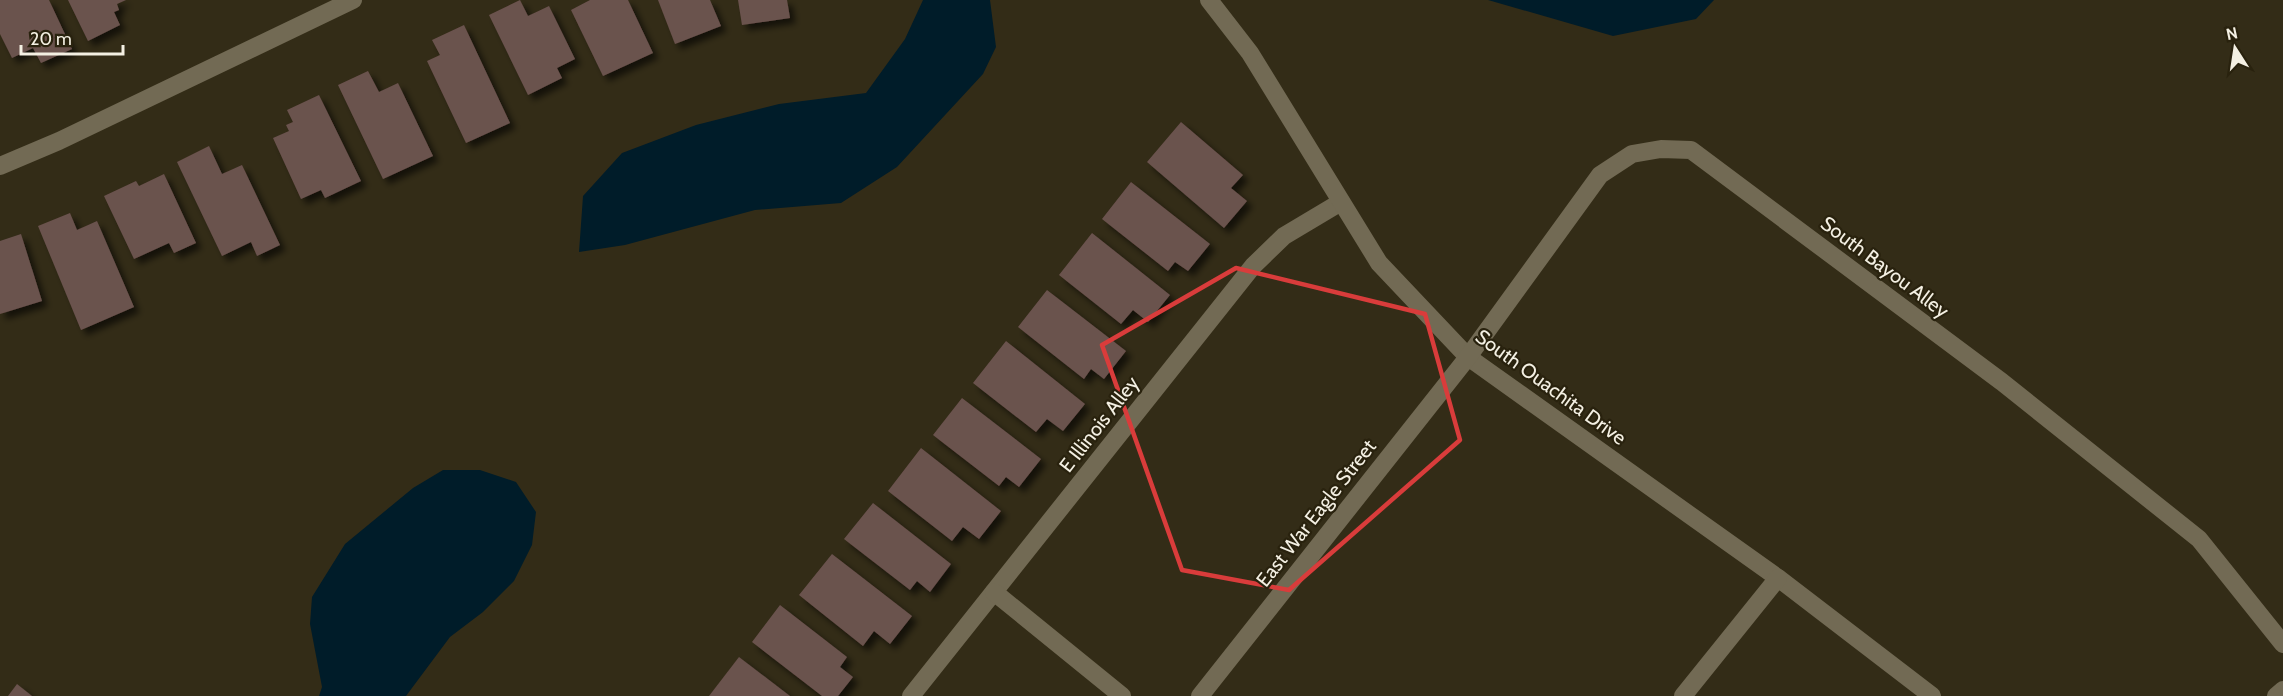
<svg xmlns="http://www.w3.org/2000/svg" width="2283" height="696" viewBox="0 0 2283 696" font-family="Cabin,sans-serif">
	<defs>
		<filter id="shadow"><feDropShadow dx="5.5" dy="5.5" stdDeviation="3" flood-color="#0009"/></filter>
	</defs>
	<rect width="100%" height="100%" fill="#332c17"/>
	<g fill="#001c29">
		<polygon points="923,0 990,0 996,47 983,74 897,167 841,203 755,210 625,245 579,252 583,196 622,153 696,125 779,104 866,93 905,39"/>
		<polygon points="1488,0 1714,0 1696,19 1613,36"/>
		<polygon points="443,470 480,470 516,482 536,512 532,545 514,581 483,612 450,637 406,696 319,696 322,687 310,624 312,597 345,544 413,488"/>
	</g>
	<g fill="#6b524e" filter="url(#shadow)">
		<polygon points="0,0 49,0 72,49 41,63 33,48 12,58 0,34"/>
		<polygon points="68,0 126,0 117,4 119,10 114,12 120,25 88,41"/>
		<polygon points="520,0 528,16 549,6 575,59 557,68 562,78 528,95 489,15"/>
		<polygon points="590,0 628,0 653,53 603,76 571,10"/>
		<polygon points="658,0 710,0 721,26 675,44"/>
		<polygon points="738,0 787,0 790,18 742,25"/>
		<polygon points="464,25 510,123 466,143 427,61 440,55 432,40"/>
		<polygon points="368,71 379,92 398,83 433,156 383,179 338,85"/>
		<polygon points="319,95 361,181 325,198 321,190 301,199 273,138 289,131 286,125 293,122 287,110"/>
		<polygon points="1181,122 1243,175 1231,188 1247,201 1224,228 1147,162"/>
		<polygon points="209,146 222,174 242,165 280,245 257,256 251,242 222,256 177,162"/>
		<polygon points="164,174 196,243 174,253 169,243 134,259 104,196 136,181 139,186"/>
		<polygon points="1131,182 1210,244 1188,271 1175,262 1168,271 1102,219"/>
		<polygon points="70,213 77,230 97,221 134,307 81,330 38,226"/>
		<polygon points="1092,233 1170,295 1148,322 1133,310 1121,324 1059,275"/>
		<polygon points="21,234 42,301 0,314 0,241"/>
		<polygon points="1047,290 1126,351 1104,379 1091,369 1084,379 1018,327"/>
		<polygon points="1006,341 1085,404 1063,431 1047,419 1036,432 973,383"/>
		<polygon points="962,398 1041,459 1019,487 1006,477 999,486 933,435"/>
		<polygon points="921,448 1001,511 979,539 963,527 952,541 888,491"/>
		<polygon points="873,503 951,564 930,592 917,581 910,590 844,539"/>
		<polygon points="832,554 912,616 890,644 874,631 863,646 799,595"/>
		<polygon points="780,605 847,657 840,667 853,677 838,696 822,696 752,642"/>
		<polygon points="739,657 790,696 709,696"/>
		<polygon points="17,684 32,696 8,696"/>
	</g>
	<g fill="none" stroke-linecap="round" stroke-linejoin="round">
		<polyline stroke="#726a54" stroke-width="18" points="911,696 1253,266 1284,236 1341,202"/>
		<g stroke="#726a54" stroke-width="18">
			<polyline points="1209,0 1250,53 1379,263 1468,357 1778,578 1932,696"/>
			<polyline points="0,166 59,141 353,0"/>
			<polyline points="994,592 1122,696"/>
			<polyline points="1200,696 1468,357 1600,175 1632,154 1661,149 1691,150 2002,382 2199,539 2283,644"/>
			<polyline points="1683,696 1778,578"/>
			<polyline points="2276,696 2283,690"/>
		</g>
	</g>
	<path fill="none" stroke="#d93c3b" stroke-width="4.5" stroke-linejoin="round" d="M1236,268L1425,314L1460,440L1289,590L1182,570L1102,345Z"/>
	<g text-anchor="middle" stroke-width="4.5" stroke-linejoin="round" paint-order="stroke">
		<g font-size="20" fill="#f4f0e3" stroke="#29220e">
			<text transform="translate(1885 267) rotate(37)" y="7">South Bayou Alley</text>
			<text transform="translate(1551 387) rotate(36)" y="7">South Ouachita Drive</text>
			<text transform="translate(1099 424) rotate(-52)" y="7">E Illinois Alley</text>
			<text transform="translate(1316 513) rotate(-52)" y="7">East War Eagle Street</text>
		</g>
	</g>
	<g transform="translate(2235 48) rotate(348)" stroke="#29220e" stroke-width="4.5" paint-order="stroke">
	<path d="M0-4.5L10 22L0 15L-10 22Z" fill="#f4f0e3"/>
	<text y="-9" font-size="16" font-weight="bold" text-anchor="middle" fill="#f4f0e3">N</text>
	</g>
	<path d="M21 45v9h102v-9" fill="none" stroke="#f4f0e3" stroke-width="3"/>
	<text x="30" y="45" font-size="18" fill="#f4f0e3" stroke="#29220e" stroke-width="4.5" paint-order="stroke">20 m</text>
</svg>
